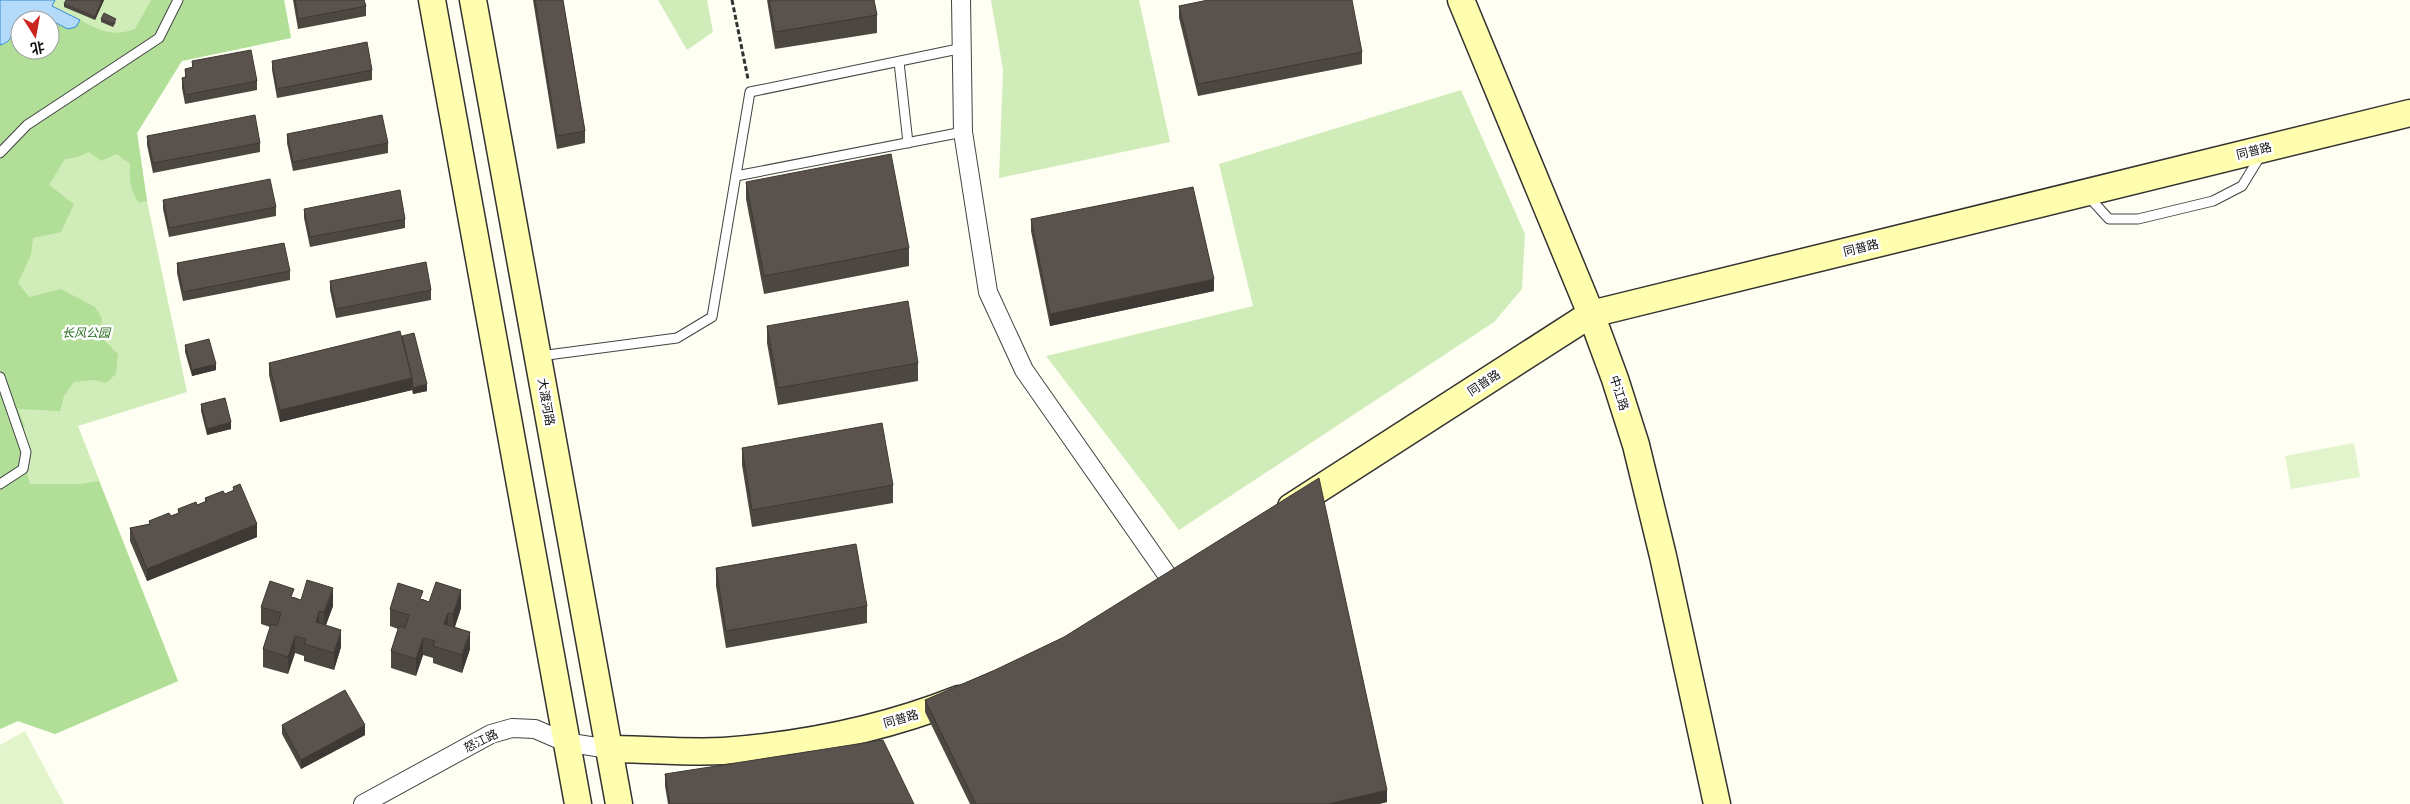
<svg xmlns="http://www.w3.org/2000/svg" width="2410" height="804" viewBox="0 0 2410 804" font-family="'IBM Plex Serif','Noto Sans SC',serif">
	<rect width="100%" height="100%" fill="#fffef3"/>
	<g fill="#d0edb9" fill-rule="evenodd">
		<path d="M0,0H284L291,38L182,60L137,133L147,201L187,392L78,426L178,681L55,734L18,721L0,729ZM20,20H50V50H20Z"/>
		<polygon points="658,0 707,0 713,32 687,50"/>
		<polygon points="991,0 1139,0 1170,142 999,178 1003,70"/>
		<polygon points="1461,90 1525,234 1522,289 1494,322 1179,530 1046,356 1253,306 1219,164"/>
	</g>
	<path fill="#b1df97" d="M151,0H284L291,38L182,61L137,133L147,201L139,203C130,190 129,180 130,164L117,154L101,161L89,152L78,157L65,159L49,185L74,204L61,232L33,238L31,255L18,283L29,297L61,289L95,307L102,318L100,336L118,354L116,374L106,383L94,380L74,382L64,396L60,411L18,409L25,427L16,432L30,484H80L99,481L178,681L55,734L18,721L0,729V45L6,44L11,33L19,31L20,50H50V21L57,25L75,27L80,20C101,31 112,37 135,29Z"/>
	<g fill="#e2f4cc">
		<polygon points="2354,443 2360,477 2291,489 2285,456"/>
		<polygon points="25,731 64,804 0,804 0,745"/>
	</g>
	<path fill="#b4dafa" stroke="#3688d7" d="M0,0H55L52,6L80,20L76,27L68,29L50,20H20V31L12,33C11,40 7,43 0,45Z"/>
	<g fill="none" stroke-linecap="round" stroke-linejoin="round">
		<defs>
			<g id="lane">
				<polyline points="899,62 908,143"/>
				<polyline points="0,153 27,125 159,38 178,0"/>
				<polyline points="736,176 963,132"/>
				<polyline points="2087,195 2109,219 2138,219 2213,201 2242,186 2261,155"/>
				<polyline points="540,356 677,338 712,317 750,92 963,48"/>
				<polyline points="0,377 26,452 23,469 0,484"/>
			</g>
			<g id="street">
				<polyline points="961,0 963,132 988,292 1024,370 1172,582"/>
				<polyline points="363,804 491,734 512,728 535,729 565,742 609,749"/>
			</g>
			<g id="secondary">
				<polyline points="432,0 578,804"/>
				<polyline points="473,0 619,804"/>
				<polyline points="1461,0 1591,314 1615,379 1636,445 1663,556 1717,804"/>
				<polyline points="1291,507 1591,314 2410,113"/>
				<path d="M609,749C646,749 685,753 723,751C804,745 883,729 959,699"/>
			</g>
		</defs>
		<use href="#lane" stroke="#434343" stroke-width="11"/>
		<use href="#street" stroke="#434343" stroke-width="20"/>
		<use href="#secondary" stroke="#323232" stroke-width="29"/>
		<polyline stroke="#323232" stroke-width="3" stroke-dasharray="5 2.5" stroke-linecap="butt" points="732,0 748,79"/>
		<use href="#lane" stroke="#fff" stroke-width="9"/>
		<use href="#street" stroke="#fff" stroke-width="18"/>
		<use href="#secondary" stroke="#fffdae" stroke-width="26"/>
	</g>
	<g fill="#4d4741">
		<polygon points="104,0 95,20 64,7 64,4"/>
		<polygon points="293,0 364,0 366,6 366,16 298,29"/>
		<polygon points="533,0 563,0 585,131 585,143 557,149"/>
		<polygon points="767,0 874,0 877,15 877,33 775,49"/>
		<polygon points="1179,6 1362,52 1362,64 1198,96 1179,18"/>
		<polygon points="101,19 116,22 113,27 101,22"/>
		<polygon points="192,61 257,81 257,90 185,104 182,88 182,78 185,77 185,69 192,68"/>
		<polygon points="272,61 372,70 372,80 277,98 272,70"/>
		<polygon points="287,134 388,143 388,153 293,171 287,143"/>
		<polygon points="147,136 260,143 260,152 153,173 147,145"/>
		<polygon points="746,182 909,248 909,266 764,294 746,199"/>
		<polygon points="163,200 276,207 276,216 169,237 163,209"/>
		<polygon points="304,209 405,219 405,228 310,247 304,218"/>
		<polygon points="1031,219 1214,291 1050,326 1031,231"/>
		<polygon points="177,263 290,271 290,280 183,301 177,273"/>
		<polygon points="330,281 431,290 431,300 336,318 330,290"/>
		<polygon points="767,326 918,363 918,381 778,405 767,343"/>
		<polygon points="402,336 427,391 413,394 412,390 280,422 269,375 269,363"/>
		<polygon points="185,345 216,370 192,376 185,352"/>
		<polygon points="201,404 231,429 207,435 201,411"/>
		<polygon points="742,448 893,485 893,503 752,527 742,465"/>
		<polygon points="233,487 257,537 147,581 130,541 130,528 149,524 149,521 171,516 178,513 178,509 197,505 205,502 205,498 225,494 233,491"/>
		<polygon points="716,568 867,606 867,623 726,648 716,586"/>
		<polygon points="294,597 301,600 333,606 326,625 341,647 334,670 304,661 304,656 295,653 288,674 263,667 263,649 270,627 261,624 261,607"/>
		<polygon points="423,599 429,602 461,608 455,627 470,649 462,673 433,663 433,658 423,655 416,676 391,668 391,651 398,629 390,626 390,609"/>
		<polygon points="995,670 1387,802 1379,804 970,804 925,712 925,700"/>
		<polygon points="282,725 365,735 301,769 282,734"/>
		<polygon points="665,774 914,804 668,804 665,786"/>
	</g>
	<g fill="#3f3935">
		<polygon points="102,0 104,0 95,20 95,17"/>
		<polygon points="1214,279 1214,291 1050,326 1050,314"/>
		<polygon points="216,364 216,370 192,376 192,370"/>
		<polygon points="412,378 412,390 280,422 280,410"/>
		<polygon points="427,384 427,391 413,394 413,388"/>
		<polygon points="231,422 231,429 207,435 207,429"/>
		<polygon points="257,524 257,537 147,581 147,569"/>
		<polygon points="333,588 333,606 324,630 324,612"/>
		<polygon points="461,590 461,608 453,632 453,614"/>
		<polygon points="319,611 319,628 316,622"/>
		<polygon points="448,613 448,630 444,624"/>
		<polygon points="341,630 341,647 334,670 334,653"/>
		<polygon points="470,632 470,649 462,673 462,655"/>
		<polygon points="295,636 295,653 288,674 288,657"/>
		<polygon points="423,638 423,655 416,676 416,659"/>
		<polygon points="365,725 365,735 301,769 301,760"/>
		<polygon points="1387,790 1387,802 1379,804 1328,804"/>
	</g>
	<g fill="#5a524c" stroke="#3f3935">
		<polygon points="66,0 102,0 95,17 64,4"/>
		<polygon points="295,0 364,0 366,6 298,19"/>
		<polygon points="535,0 563,0 585,131 557,136"/>
		<polygon points="769,0 874,0 877,15 775,32"/>
		<polygon points="1208,0 1352,0 1362,52 1198,84 1179,6"/>
		<polygon points="104,13 116,19 113,24 101,19"/>
		<polygon points="367,42 372,70 277,89 272,61"/>
		<polygon points="251,50 257,81 185,95 182,78 186,77 185,69 193,67 192,61"/>
		<polygon points="255,115 260,143 153,163 147,136"/>
		<polygon points="382,115 388,143 293,162 287,134"/>
		<polygon points="891,154 909,248 764,276 746,182"/>
		<polygon points="270,179 276,207 169,228 163,200"/>
		<polygon points="1193,187 1214,279 1050,314 1031,219"/>
		<polygon points="400,190 405,219 310,237 304,209"/>
		<polygon points="284,243 290,271 183,292 177,263"/>
		<polygon points="426,262 431,290 336,309 330,281"/>
		<polygon points="908,301 918,363 778,388 767,326"/>
		<polygon points="400,331 412,378 280,410 269,363"/>
		<polygon points="414,333 427,384 413,388 412,378 402,336"/>
		<polygon points="209,339 216,364 192,370 185,345"/>
		<polygon points="225,398 231,422 207,429 201,404"/>
		<polygon points="882,423 893,485 752,510 742,448"/>
		<polygon points="1319,478 1387,790 1328,804 976,804 925,700 995,670 1064,637"/>
		<polygon points="240,484 257,524 147,569 130,528 150,524 149,521 169,513 171,516 179,513 178,509 196,502 197,505 207,501 205,498 223,491 225,494 234,490 233,487"/>
		<polygon points="856,544 867,606 726,631 716,568"/>
		<polygon points="307,580 333,588 324,612 319,611 316,622 341,630 334,653 304,644 306,639 295,636 288,657 263,649 271,624 277,626 281,613 261,607 270,581 294,589 291,597 301,600"/>
		<polygon points="436,582 461,590 453,614 448,613 444,624 470,632 462,655 433,646 435,641 423,638 416,659 391,651 399,626 405,628 409,615 390,609 398,583 423,591 420,599 429,602"/>
		<polygon points="345,690 365,725 301,760 282,725"/>
		<polygon points="883,740 914,804 670,804 665,774"/>
	</g>
	<g text-anchor="middle" stroke-width="5" stroke-linejoin="round" paint-order="stroke">
		<g font-size="12" fill="#101010" stroke="#fff">
			<text transform="translate(2254 151) rotate(-14)" y="4">同普路</text>
			<text transform="translate(1861 248) rotate(-14)" y="4">同普路</text>
			<text transform="translate(1484 383) rotate(-33)" y="4">同普路</text>
			<text transform="translate(1619 393) rotate(72)" y="4">中江路</text>
			<text transform="translate(546 402) rotate(80)" y="4">大渡河路</text>
			<text transform="translate(901 719) rotate(-16)" y="4">同普路</text>
			<text transform="translate(481 741) rotate(-26)" y="4">怒江路</text>
		</g>
		<g font-size="12" font-style="italic" fill="#256e1b" stroke="#fff">
			<text x="86" y="337">长风公园</text>
		</g>
	</g>
	<g transform="translate(35 35) rotate(169)"><circle r="24" fill="#ffffff" stroke="#9f9f9f"/>
	<path d="M0-4L9 19L0 12L-9 19Z" fill="#cb241d"/>
	<text y="-8" font-size="14" font-weight="bold" text-anchor="middle" fill="#101010">北</text>
	</g>
</svg>
